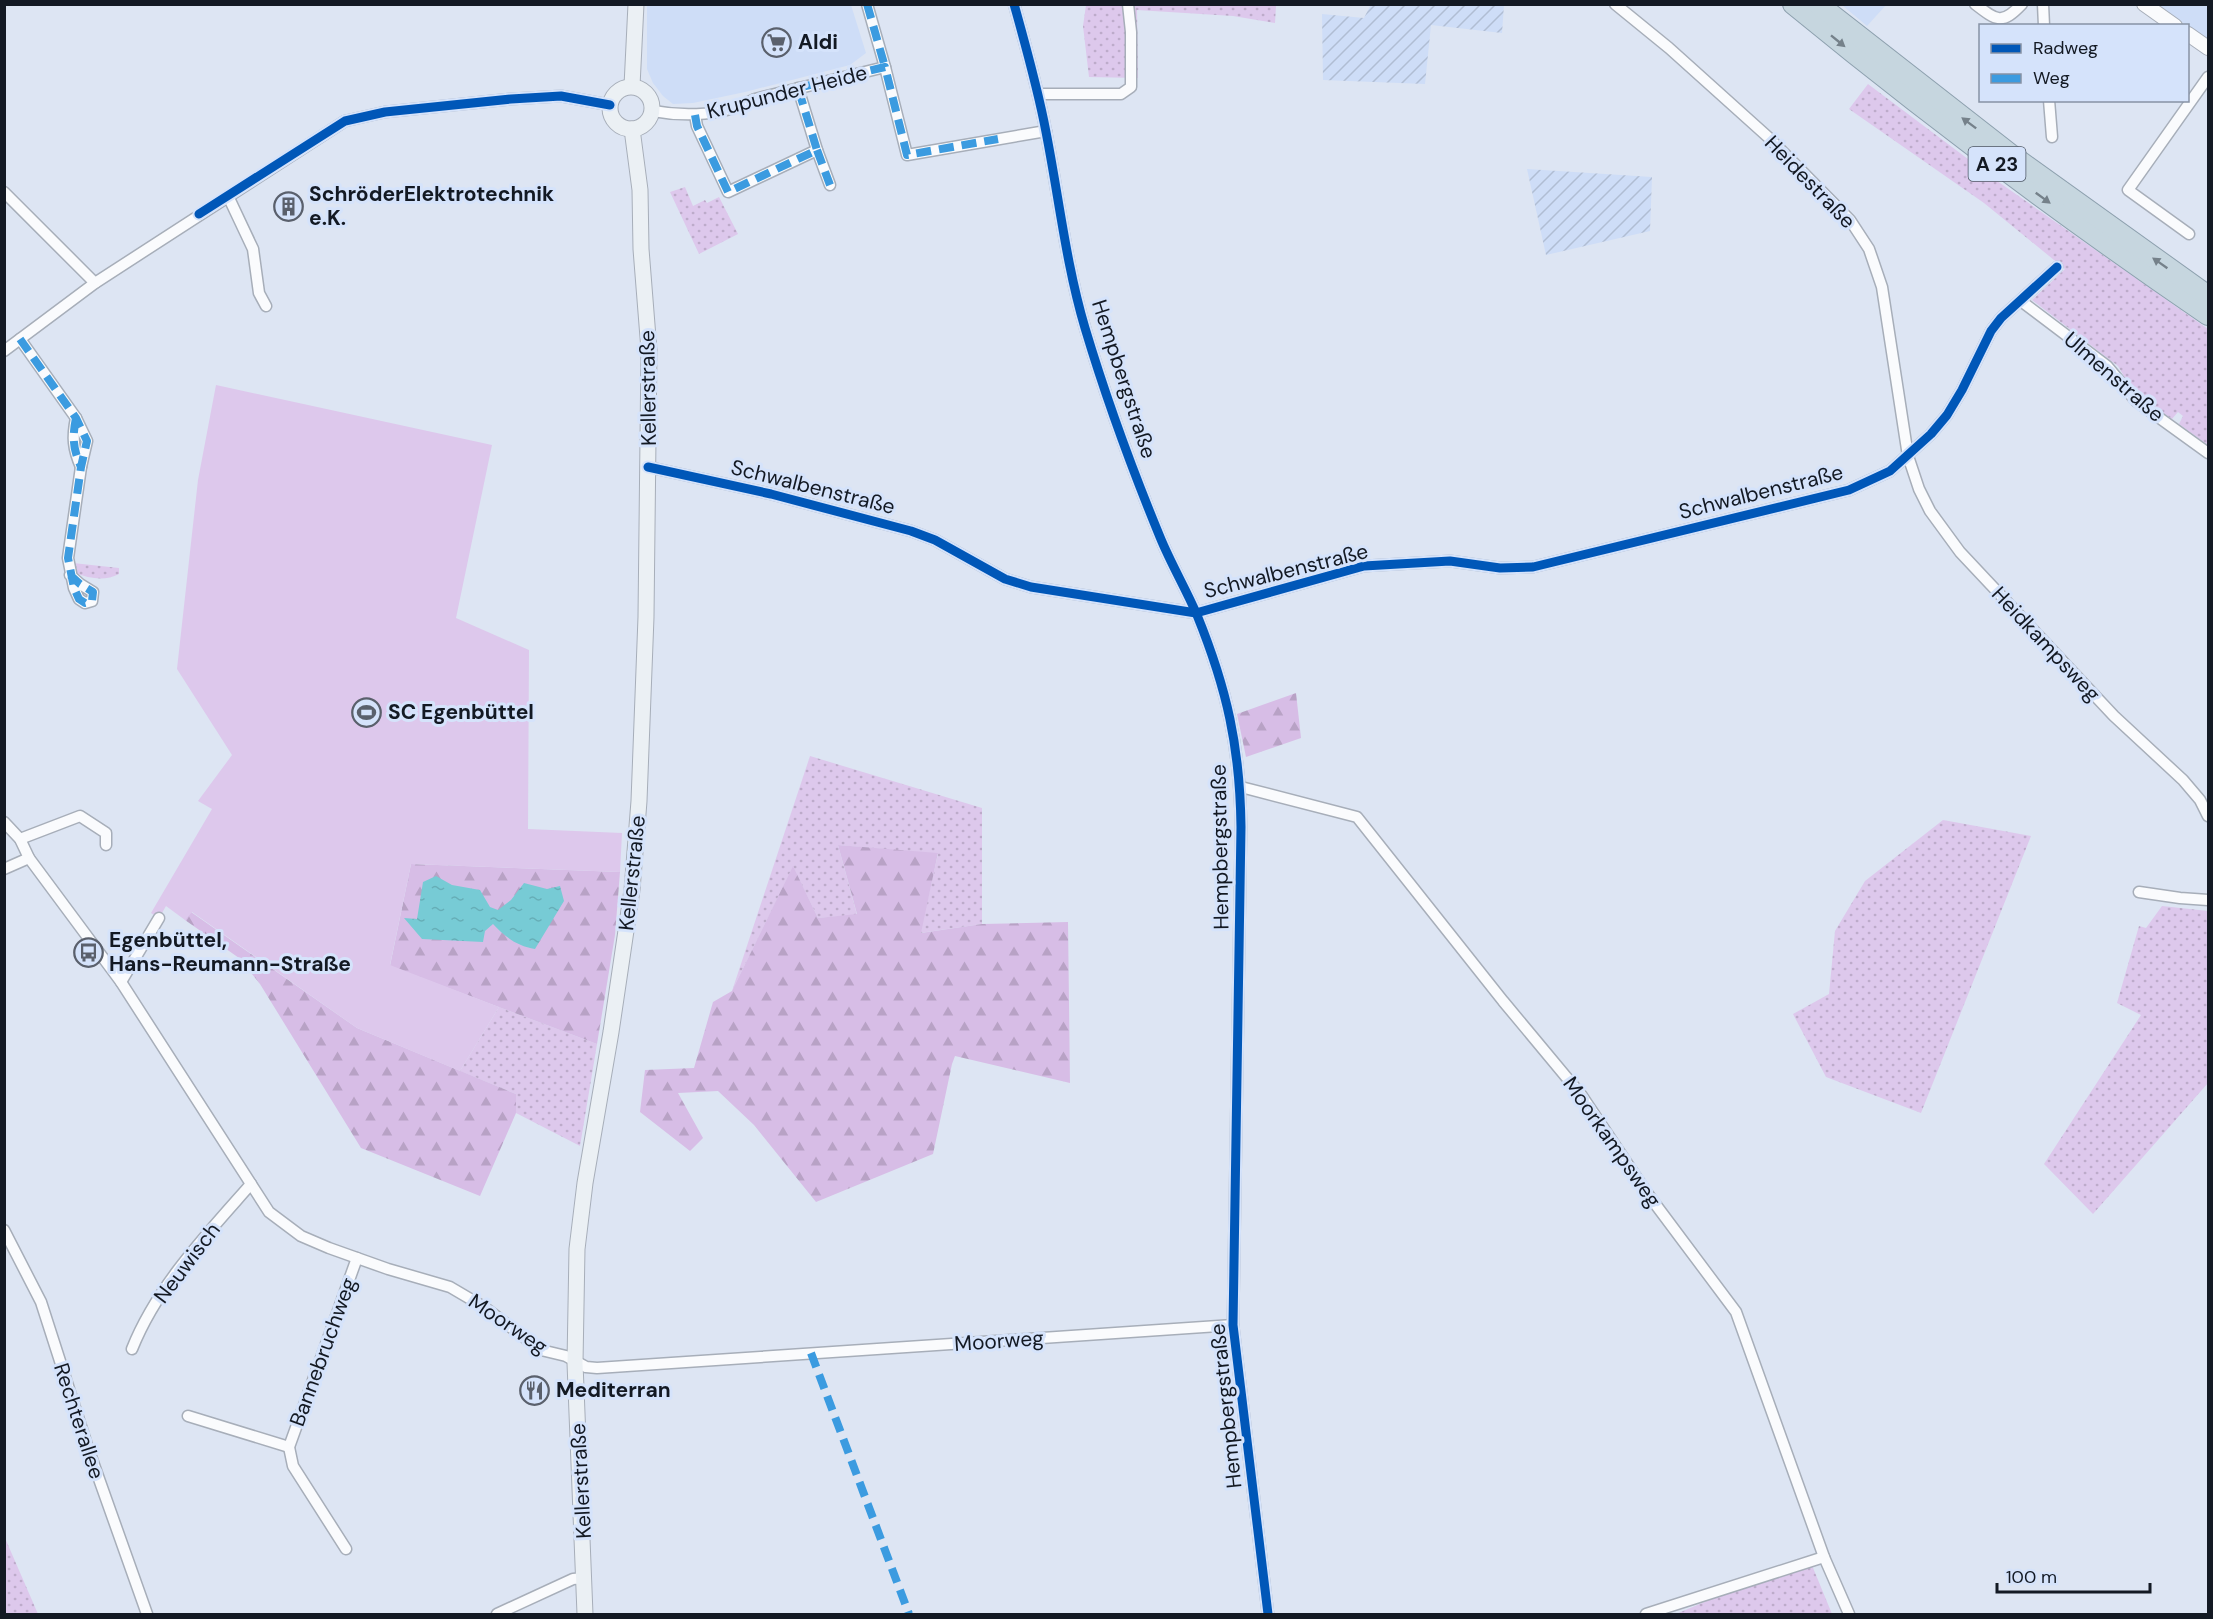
<svg xmlns="http://www.w3.org/2000/svg" width="2213" height="1619" font-family="'DM Sans',sans-serif">
<style>
.built{fill:#ceddf7}
.industrial{fill:url(#industrial-furrows)}
.grass{fill:url(#grass-dots)}
.forest{fill:url(#forest-firs)}
.pitch{fill:#ddc8ec}
.water{fill:url(#water-ripples)}
.lines{fill:none;stroke-linecap:round;stroke-linejoin:round}
.minor-casing{stroke:#a7aeb9;stroke-width:13}
.tertiary-casing{stroke:#a7aeb9;stroke-width:16}
.secondary-casing{stroke:#a7aeb9;stroke-width:17}
.motorway-casing{stroke:#8da0ae;stroke-width:22}
.minor{stroke:#fafbfd;stroke-width:10}
.tertiary{stroke:#fafbfd;stroke-width:14}
.secondary{stroke:#ebf0f4;stroke-width:15}
.motorway{stroke:#c6d6df;stroke-width:20}
.quiet{stroke:#3b9be0;stroke-width:8;stroke-dasharray:15 8;stroke-linecap:butt}
.cycleway-casing{stroke:#d5e3fb;stroke-width:13}
.cycleway{stroke:#0057b8;stroke-width:9}
.oneway{fill:#75818a}
.labels{text-anchor:middle;dominant-baseline:central;stroke-width:6;stroke-linejoin:round;paint-order:stroke}
.shield{fill:#d5e3fb;stroke:#4d5664;stroke-width:1.5}
.shield-label{font-size:20px;font-weight:bold;fill:#131923}
.poi-label{font-size:21px;font-weight:bold;fill:#131923;stroke:#d5e3fb;text-anchor:start}
.street-label{font-size:21px;fill:#131923;stroke:#d5e3fb}
</style>
<defs>
<pattern id="industrial-furrows" width="10" height="10" patternUnits="userSpaceOnUse" patternTransform="scale(1.5)"><rect width="10" height="10" fill="#ceddf7"/><path d="M-1 1l2-2M0 10L10 0M9 11l2-2" fill="none" stroke="#b0bdd3"/></pattern>
<pattern id="grass-dots" width="8" height="8" patternUnits="userSpaceOnUse" patternTransform="scale(1.5)"><rect width="8" height="8" fill="#ddc8ec"/><path d="M2 2h.1M6 6h.1" fill="none" stroke="#bdabca" stroke-width="1.8" stroke-linecap="round"/></pattern>
<pattern id="forest-firs" width="22" height="20" patternUnits="userSpaceOnUse" patternTransform="scale(1.5)"><rect width="22" height="20" fill="#d7bde6"/><path d="M5 1l3.5 6h-7zM16 11l3.5 6h-7z" fill="#b8a2c5"/></pattern>
<pattern id="water-ripples" width="26" height="14" patternUnits="userSpaceOnUse" patternTransform="scale(1.5)"><rect width="26" height="14" fill="#77cbd5"/><path d="M2 4q2-2 4 0t4 0M15 11q2-2 4 0t4 0" fill="none" stroke="#66aeb7"/></pattern>
</defs>
<rect width="100%" height="100%" fill="#dde5f3"/>
<g class="built">
<path d="M647 5H851L866 53 850 65 745 92 693 103 673 104 663 96 653 83 647 69Z"/>
<path d="M1842 5H1886L1867 26Z"/>
<path d="M2155 5H2208V40L2188 26Z"/>
</g>
<g class="industrial">
<path d="M1371 4 1504 5 1502 33 1431 25 1425 84 1323 80 1322 14 1364 18Z"/>
<path d="M1527 169 1652 177 1650 231 1546 255Z"/>
</g>
<g class="grass">
<path d="M1269 4 1276 6 1275 23 1233 16 1137 10 1138 78 1089 77 1083 26 1086 5Z"/>
<path d="M1868 84 2000 183 2208 329V445L2179 424 2183 416 2178 412 2172 419 2134 393 2118 366 2032 300 2065 269 1984 203 1849 109Z"/>
<path d="M685 187 693 206 705 200 707 203 719 197 738 234 699 254 670 192Z"/>
<path d="M73 563 119 568V574C104 582 90 578 74 573Z"/>
<path d="M810 756 982 808V924L920 933 938 854 838 845 857 915 818 918 793 867 732 991Z"/>
<path d="M1943 820 2031 836 1921 1113 1826 1077 1793 1014 1829 994 1835 931 1865 881Z"/>
<path d="M2162 906 2208 911V1083L2093 1214 2044 1164 2141 1015 2117 1003 2139 926 2146 928Z"/>
<path d="M499 1007 597 1044 580 1146 516 1113V1094L460 1071Z"/>
<path d="M4 1538H5L38 1614H5Z"/>
<path d="M1809 1558 1832 1614H1676Z"/>
</g>
<g class="forest">
<path d="M1296 693 1301 738 1246 757 1237 714Z"/>
<path d="M838 845 938 853 921 933 982 924 1068 922 1070 1083 955 1056 952 1064 933 1154 816 1202 754 1125 718 1091 678 1093 703 1138 690 1151 640 1112 645 1070 694 1068 713 1002 732 991 793 866 818 918 857 914Z"/>
<path d="M411 864 620 872 615 935 597 1044 390 966Z"/>
<path d="M191 912 357 1028 516 1094V1113L480 1196 361 1148 260 984 239 958 185 920Z"/>
</g>
<path class="pitch" d="M216 385 492 445 456 618 529 650 528 829 622 833 620 872 411 864 390 965 499 1007 460 1071 357 1028 192 912 185 920 166 906 159 918 151 913 212 809 198 801 232 755 177 669 198 480Z"/>
<path class="water" d="M436 876 452 885 480 890 490 907 498 910 511 900 524 883 547 889 560 886 564 901 535 949C517 946 505 937 493 924L485 931 483 942 422 939 404 918 417 919 423 882Z"/>
<g class="lines">
<defs>
<g id="minor">
<path d="M867 4 885 67"/>
<path d="M1014 4C1026 47 1038 89 1046 132 1059 198 1066 264 1085 328 1106 398 1132 469 1160 537 1171 564 1186 589 1197 615 1227 689 1240 747 1241 827L1233 1325 1268 1614"/>
<path d="M1615 4 1669 48 1768 137 1850 220 1869 249 1882 287 1908 456 1919 489 1930 511 1960 552 2114 716 2183 780 2200 800 2208 816"/>
<path d="M1975 4C1997 21 2002 25 2022 4"/>
<path d="M2043 4 2044 26"/>
<path d="M1038 94H1121L1131 87V32L1128 4"/>
<path d="M2049 100 2052 137"/>
<path d="M653 111C685 117 725 116 755 99L885 67 907 155 1046 131"/>
<path d="M695 115 697 126 728 192 817 150 798 88"/>
<path d="M817 150 830 185"/>
<path d="M4 192 95 283"/>
<path d="M228 196 253 249 259 293 266 306"/>
<path d="M2189 234 2128 190 2208 77"/>
<path d="M2021 301 2107 366 2136 401 2208 453"/>
<path d="M20 339 76 418 87 441 81 467 68 558 74 588 79 599 85 603 92 601 93 592 80 584 70 575"/>
<path d="M4 351 95 283 345 121 385 112 511 99 561 96 610 105"/>
<path d="M76 418C72 437 73 449 81 467"/>
<path d="M648 467 771 494 911 531 935 540 1005 579 1031 587 1196 613 1364 566 1450 561 1500 568 1533 567 1849 490 1890 471 1931 434 1947 415 1962 390 1991 331 2001 318 2057 267"/>
<path d="M1241 787 1357 817 1503 1001 1582 1096 1647 1193 1736 1312 1824 1557 1849 1614"/>
<path d="M4 822 20 839 29 858 121 982 269 1212 301 1236 329 1248 388 1269 450 1287 484 1307 541 1350 566 1356 586 1367 597 1368 1233 1325"/>
<path d="M20 839 80 816 106 833V845"/>
<path d="M4 869 29 858"/>
<path d="M2139 892 2180 898 2208 900"/>
<path d="M121 982 159 918"/>
<path d="M4 1230 41 1302 88 1448 147 1614"/>
<path d="M132 1349C157 1286 207 1234 251 1184"/>
<path d="M188 1416 289 1447"/>
<path d="M346 1549 293 1466 289 1447 357 1258"/>
<path d="M497 1614 573 1579 585 1578"/>
<path d="M1646 1614 1824 1557"/>
</g>
<g id="tertiary">
<path d="M2144 4 2175 26"/>
<path d="M2188 34 2208 48"/>
</g>
<g id="secondary">
<path d="M632 86 636 4"/>
<circle cx="631" cy="108" r="21"/>
<path d="M585 1614 575 1363 577 1249 585 1183 611 1032 632 890 639 801 646 617 649 350 641 249 640 190 632 129"/>
</g>
<g id="motorway">
<path d="M1793 4C1927 114 2066 218 2208 315"/>
<path d="M1818 4 2010 154 2208 296"/>
</g>
</defs>
<use href="#minor" class="minor-casing"/>
<use href="#tertiary" class="tertiary-casing"/>
<use href="#secondary" class="secondary-casing"/>
<use href="#motorway" class="motorway-casing"/>
<use href="#minor" class="minor"/>
<use href="#tertiary" class="tertiary"/>
<use href="#secondary" class="secondary"/>
<use href="#motorway" class="motorway"/>
<g class="quiet">
<path d="M867 4 885 67"/>
<path d="M695 115 697 126 728 192 817 150 798 88 885 67 907 155 998 139"/>
<path d="M817 150 830 185"/>
<path d="M20 339 76 418 87 441 81 467 68 558 74 588 79 599 85 603 92 601 93 592 80 584 70 575"/>
<path d="M76 418C72 437 73 449 81 467"/>
<path d="M811 1353 909 1614"/>
</g>
<defs>
<g id="cycleway">
<path d="M1014 4C1026 47 1038 89 1046 132 1059 198 1066 264 1085 328 1106 398 1132 469 1160 537 1171 564 1186 589 1197 615 1227 689 1240 747 1241 827L1233 1325 1268 1614"/>
<path d="M199 214 345 121 385 112 511 99 561 96 610 105"/>
<path d="M648 467 771 494 911 531 935 540 1005 579 1031 587 1196 613 1364 566 1450 561 1500 568 1533 567 1849 490 1890 471 1931 434 1947 415 1962 390 1991 331 2001 318 2057 267"/>
</g>
</defs>
<use href="#cycleway" class="cycleway-casing"/>
<use href="#cycleway" class="cycleway"/>
</g>
<defs><path id="oneway-solid" d="M-6-.8H1V-3.2L6.5 0L1 3.2V.8H-6Z" transform="scale(1.5)"/></defs>
<g class="oneway">
<use href="#oneway-solid" transform="translate(1838 41) rotate(39)"/>
<use href="#oneway-solid" transform="translate(1969 123) rotate(-143)"/>
<use href="#oneway-solid" transform="translate(2043 198) rotate(36)"/>
<use href="#oneway-solid" transform="translate(2160 263) rotate(-145)"/>
</g>
<defs>
<symbol id="supermarket-ring" viewBox="-11 -11 22 22"><circle r="9.5" fill="#d5e3fb" stroke="#5a606c" stroke-width="1.5"/><path d="M-6-5.5h2.5l.6 2H6L4.5 2H-2.5L-4.4-4H-6ZM-1.5 3.2a1.3 1.3 0 1 0 .1 0ZM3 3.2a1.3 1.3 0 1 0 .1 0Z" fill="#5a606c"/></symbol>
<symbol id="building-ring" viewBox="-11 -11 22 22"><circle r="9.5" fill="#d5e3fb" stroke="#5a606c" stroke-width="1.5"/><path d="M-4-6H4V6H1V3H-1V6H-4ZM-2.5-4.3h1.7v1.8h-1.7ZM.8-4.3h1.7v1.8H.8ZM-2.5-1h1.7V.8h-1.7ZM.8-1h1.7V.8H.8Z" fill="#5a606c"/></symbol>
<symbol id="stadium-ring" viewBox="-11 -11 22 22"><circle r="9.5" fill="#d5e3fb" stroke="#5a606c" stroke-width="1.5"/><path d="M0-5a6.5 5 0 1 0 0 10a6.5 5 0 1 0 0-10ZM-3.5-1.8h7v3.6h-7Z" fill="#5a606c"/></symbol>
<symbol id="bus-ring" viewBox="-11 -11 22 22"><circle r="9.5" fill="#d5e3fb" stroke="#5a606c" stroke-width="1.5"/><path d="M-5-6H5V4H4V6H2V4H-2V6H-4V4H-5ZM-3.5-4V0h7V-4ZM-3.5 1.2v1.5H-2V1.2ZM2 1.2v1.5H3.5V1.2Z" fill="#5a606c"/></symbol>
<symbol id="restaurant-ring" viewBox="-11 -11 22 22"><circle r="9.5" fill="#d5e3fb" stroke="#5a606c" stroke-width="1.5"/><path d="M-5-6h1v4h1v-4h1v4h1v-4h1v5L-1.5 .5V6h-2V.5L-5-1ZM5-6V6H3V1.5H1.5Q1.5-4 5-6Z" fill="#5a606c"/></symbol>
</defs>
<g fill-rule="evenodd">
<use href="#supermarket-ring" x="760" y="26" width="33" height="33"/>
<use href="#building-ring" x="272" y="190" width="33" height="33"/>
<use href="#stadium-ring" x="350" y="696" width="33" height="33"/>
<use href="#bus-ring" x="72" y="936" width="33" height="33"/>
<use href="#restaurant-ring" x="518" y="1374" width="33" height="33"/>
</g>
<g class="labels">
<rect class="shield" x="1968.5" y="147" width="57" height="34" rx="4.5"/>
<g class="shield-label">
<text x="1997" y="164">A 23</text>
</g>
<g class="poi-label">
<text x="798" y="42">Aldi</text>
<text x="309" y="194">SchröderElektrotechnik<tspan x="309" dy="24">e.K.</tspan></text>
<text x="388" y="712">SC Egenbüttel</text>
<text x="109" y="940">Egenbüttel,<tspan x="109" dy="24">Hans-Reumann-Straße</tspan></text>
<text x="556" y="1390">Mediterran</text>
</g>
<g class="street-label">
<text transform="translate(787 92) rotate(-14)">Krupunder Heide</text>
<text transform="translate(1810 182) rotate(46)">Heidestraße</text>
<text transform="translate(2114 377) rotate(41)">Ulmenstraße</text>
<text transform="translate(1124 379) rotate(72)">Hempbergstraße</text>
<text transform="translate(648 388) rotate(-91)">Kellerstraße</text>
<text transform="translate(813 487) rotate(14)">Schwalbenstraße</text>
<text transform="translate(1761 492) rotate(-14)">Schwalbenstraße</text>
<text transform="translate(1286 571) rotate(-14)">Schwalbenstraße</text>
<text transform="translate(2046 644) rotate(47)">Heidkampsweg</text>
<text transform="translate(1220 847) rotate(-91)">Hempbergstraße</text>
<text transform="translate(632 873) rotate(-84)">Kellerstraße</text>
<text transform="translate(1612 1142) rotate(55)">Moorkampsweg</text>
<text transform="translate(187 1263) rotate(-53)">Neuwisch</text>
<text transform="translate(508 1324) rotate(34)">Moorweg</text>
<text transform="translate(999 1341) rotate(-4)">Moorweg</text>
<text transform="translate(323 1352) rotate(-70)">Bannebruchweg</text>
<text transform="translate(1226 1406) rotate(-96)">Hempbergstraße</text>
<text transform="translate(79 1421) rotate(72)">Rechterallee</text>
<text transform="translate(581 1481) rotate(-93)">Kellerstraße</text>
</g>
</g>
<rect width="2213" height="1619" fill="none" stroke="#131923" stroke-width="12"/>
<rect x="1979" y="24" width="210" height="78" fill="#d5e3fb" stroke="#8792a5" stroke-width="1.5"/>
<rect x="1991" y="44" width="30" height="9" fill="#0057b8" stroke="#8792a5" stroke-width="1.5"/>
<text x="2033" y="54" font-size="18" fill="#131923">Radweg</text>
<rect x="1991" y="74" width="30" height="9" fill="#3b9be0" stroke="#8792a5" stroke-width="1.5"/>
<text x="2033" y="84" font-size="18" fill="#131923">Weg</text>
<path d="M1997 1583v9h153v-9" fill="none" stroke="#131923" stroke-width="3"/>
<text x="2006" y="1583" font-size="18" fill="#131923" stroke="#d5e3fb" stroke-width="4.5" paint-order="stroke">100 m</text>
</svg>
